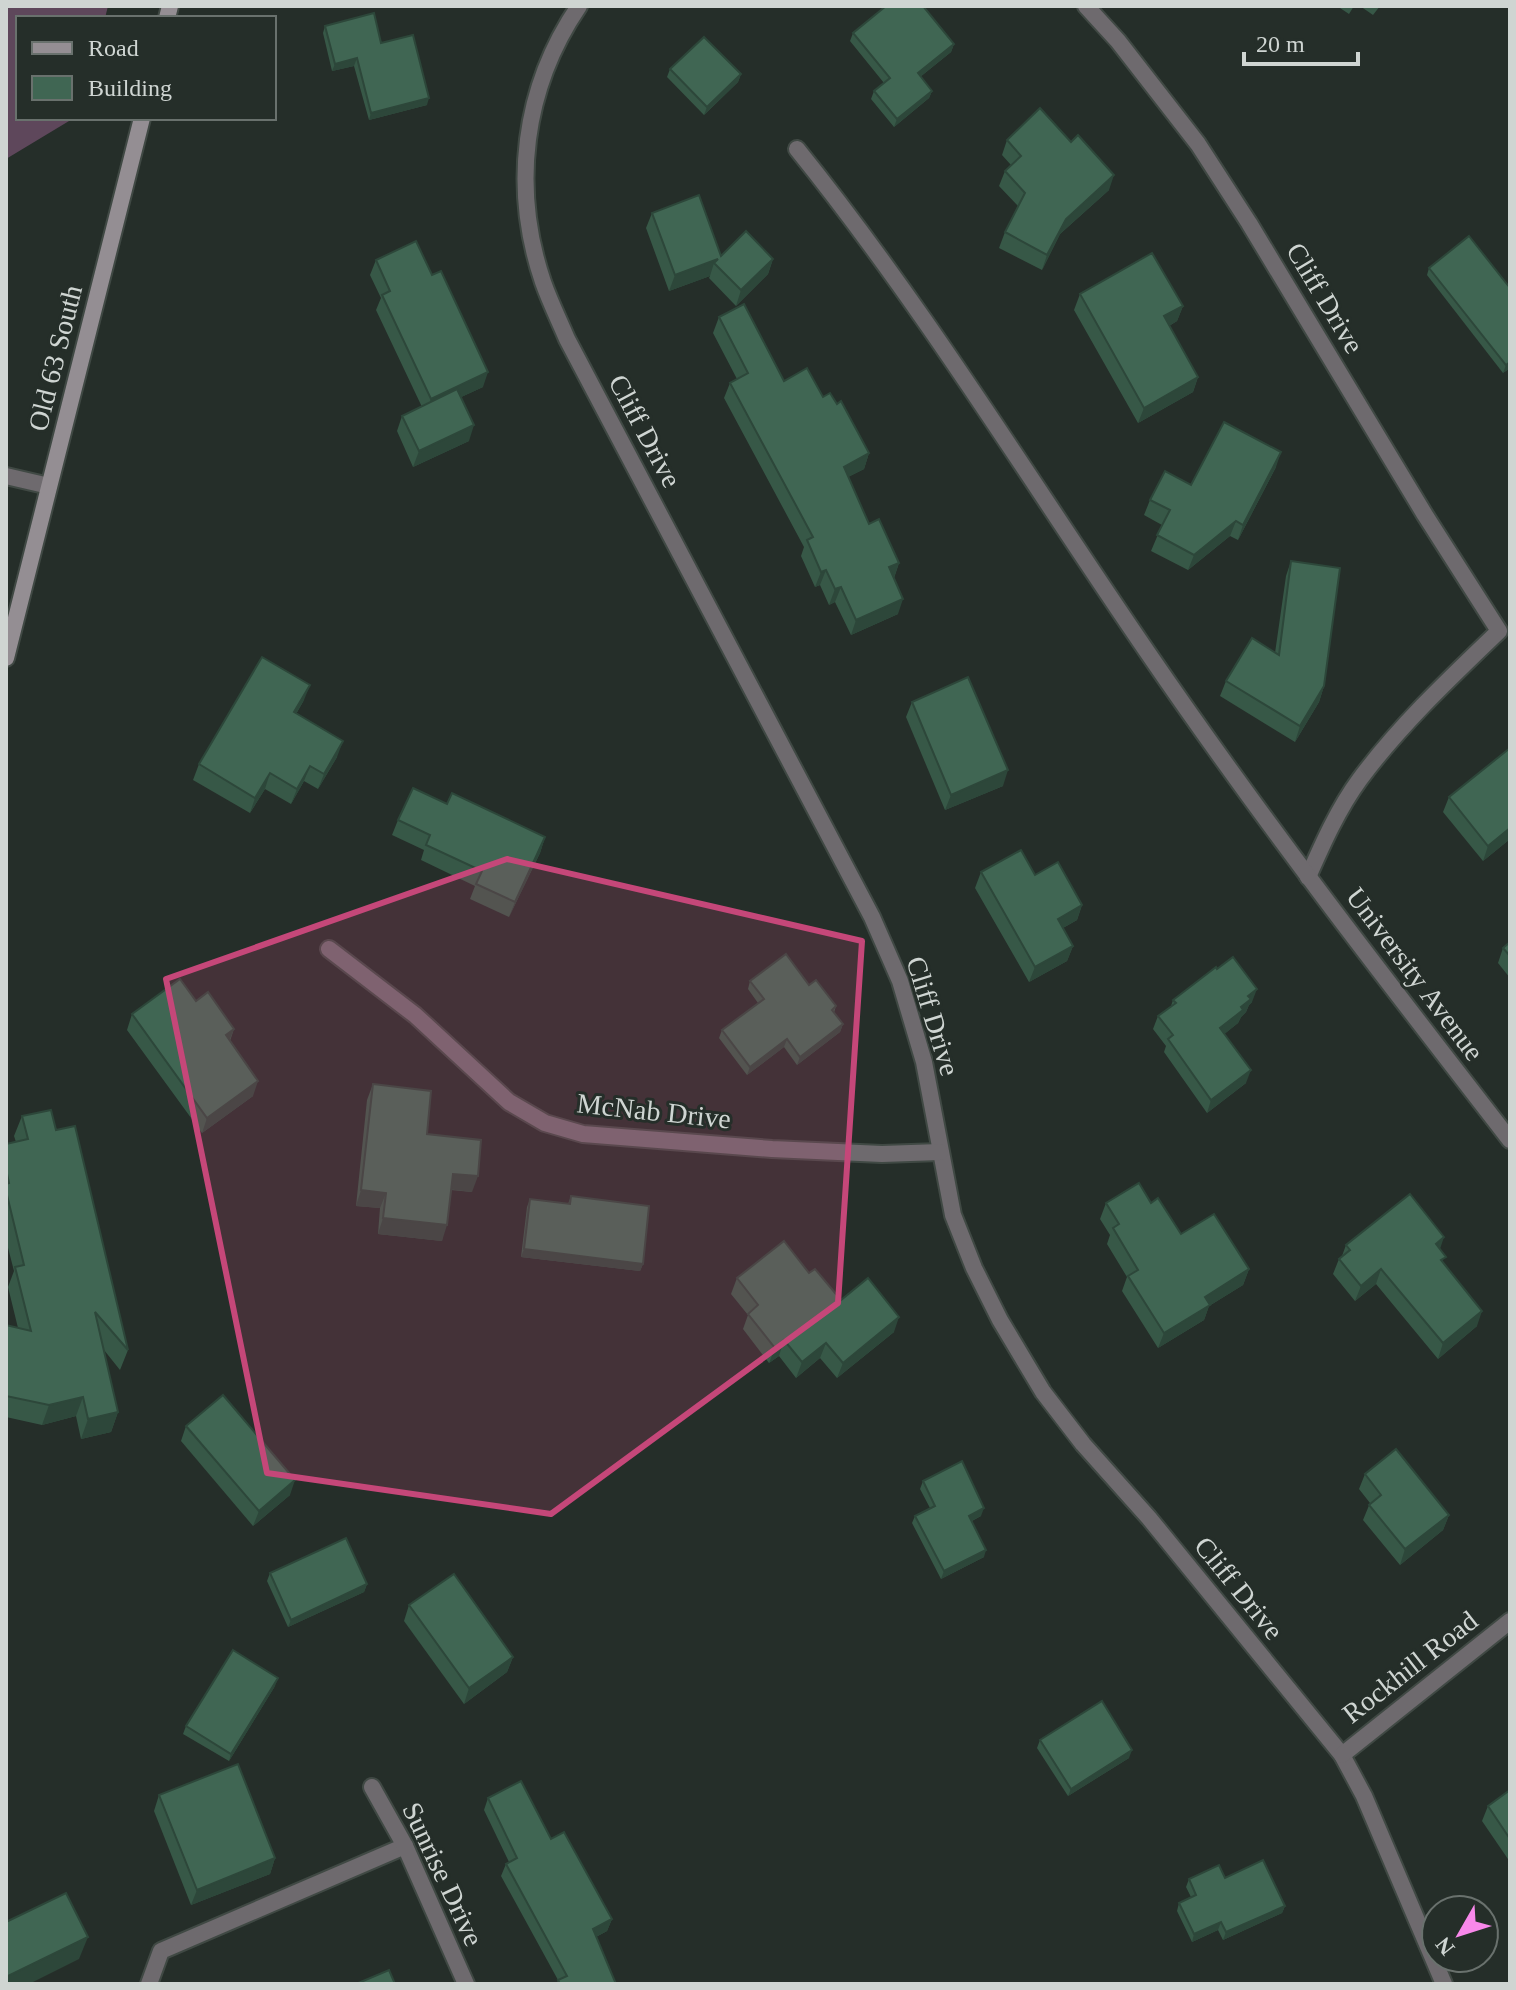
<svg xmlns="http://www.w3.org/2000/svg" width="1516" height="1990" font-family="Georgia,serif">
<style>
.green{fill:#5e475b}
.lines{fill:none;stroke-linecap:round;stroke-linejoin:round}
.service-casing{stroke:#404944;stroke-width:20}
.minor-casing{stroke:#404944;stroke-width:20}
.secondary-casing{stroke:#404944;stroke-width:20}
.service{stroke:#6e6a6e;stroke-width:16}
.minor{stroke:#6e6a6e;stroke-width:16}
.secondary{stroke:#948e93;stroke-width:16}
.wall{fill:#375847}
.shaded-wall{fill:#2d473a}
.building{fill:#406653;stroke:#2d473a;stroke-width:2}
.marked{fill:#c54779;fill-opacity:0.2;stroke:#c54779;stroke-width:6;stroke-linejoin:round}
.labels{text-anchor:middle;dominant-baseline:central;stroke-width:6;stroke-linejoin:round;paint-order:stroke}
.street-label{font-size:28px;fill:#cfd5d2;stroke:#252e29}
</style>
<rect width="100%" height="100%" fill="#252e29"/>
<path class="green" d="M6 6H108L105 18H18V118H74L6 159Z"/>
<g class="lines">
<defs>
<g id="service">
<path d="M6 476 49 486"/>
<path d="M149 1984 161 1951 405 1846"/>
</g>
<g id="minor">
<path d="M579 6C523 88 511 188 543 282 550 302 559 320 567 339L872 917 900 981 924 1062 953 1215 974 1268 1000 1320 1043 1392 1083 1444 1149 1518 1342 1755 1364 1796 1444 1984"/>
<path d="M1086 6 1118 41 1198 144 1249 223 1425 515 1499 631C1450 678 1400 725 1360 779 1338 809 1323 843 1308 877"/>
<path d="M797 149C925 308 1032 484 1148 653 1262 820 1386 980 1510 1140"/>
<path d="M329 949 415 1015 509 1102 545 1123 583 1134 772 1149 882 1154 940 1152"/>
<path d="M1342 1755 1510 1621"/>
<path d="M372 1787 405 1846 466 1984"/>
</g>
<g id="secondary">
<path d="M167 18 170 6"/>
<path d="M6 658 142 118"/>
</g>
</defs>
<use href="#service" class="service-casing"/>
<use href="#minor" class="minor-casing"/>
<use href="#secondary" class="secondary-casing"/>
<use href="#service" class="service"/>
<use href="#minor" class="minor"/>
<use href="#secondary" class="secondary"/>
</g>
<g class="wall">
<path d="M1337 6H1354L1349 14Z"/>
<path d="M1360 6H1380L1373 15Z"/>
<path d="M325 26 381 43 427 105 369 120 354 66 332 71 323 33Z"/>
<path d="M853 33 954 44 951 52 920 77 932 91 929 98 894 127 871 99 874 91 884 83 850 41Z"/>
<path d="M670 69 741 74 738 82 704 115 667 77Z"/>
<path d="M1007 140 1109 190 1060 234 1042 270 999 248 1005 232 1018 206 999 186 1005 171 1011 165 1002 155Z"/>
<path d="M652 213 721 256 773 259 768 274 736 306 709 278 710 276 669 291 646 228Z"/>
<path d="M376 260 483 387 461 397 469 441 413 467 397 431 402 416 422 407 376 310 381 298 370 275Z"/>
<path d="M1429 268 1510 368 1503 373 1427 275Z"/>
<path d="M1080 294 1183 306 1177 321 1169 326 1198 377 1193 392 1138 423 1074 310Z"/>
<path d="M719 317 784 381 823 397 869 453 864 469 848 477 869 524 899 563 894 578 898 614 851 635 835 602 829 605 820 585 815 587 801 556 804 547 724 398 730 383 737 379 713 333Z"/>
<path d="M1276 467 1238 540 1230 536 1188 570 1151 551 1162 525 1144 515 1150 500 1191 485Z"/>
<path d="M1291 561 1324 686 1319 702 1295 742 1220 696 1226 681 1275 653 1286 576Z"/>
<path d="M304 700 296 714 337 757 318 789 304 781 291 804 265 789 250 813 193 780 199 764Z"/>
<path d="M912 702 1003 786 945 810 906 717Z"/>
<path d="M1510 748V839L1483 861 1443 812 1449 797Z"/>
<path d="M447 804 545 837 540 853 509 917 470 899 475 886 421 860 424 850 392 835 398 820Z"/>
<path d="M981 872 1035 875 1082 905 1077 920 1063 928 1073 946 1067 961 1029 982 975 888Z"/>
<path d="M1510 942V978L1498 963 1503 948Z"/>
<path d="M750 981 809 985 836 1006 834 1013 843 1024 840 1032 797 1065 784 1047 747 1075 719 1038 722 1030 758 1003 748 989Z"/>
<path d="M1173 1000 1252 1002 1249 1005 1246 1012 1241 1017 1238 1023 1224 1034 1246 1083 1207 1113 1164 1052 1166 1046 1153 1029 1158 1016 1171 1006Z"/>
<path d="M196 1001 234 1029 230 1041 253 1096 202 1133 127 1030 132 1014Z"/>
<path d="M373 1084 427 1134 472 1192 451 1190 442 1241 378 1234 380 1208 356 1206 367 1100Z"/>
<path d="M22 1116 56 1130 128 1350 120 1370 104 1350 118 1412 111 1432 81 1439 76 1416 42 1425 6 1417V1325L18 1328 8 1287 14 1271 6 1240V1144L16 1142 14 1136Z"/>
<path d="M571 1196 643 1264 640 1271 521 1257 527 1207 530 1199 568 1204Z"/>
<path d="M1106 1203H1151L1181 1234 1249 1269 1243 1285 1209 1306 1204 1320 1158 1348 1122 1291 1127 1277 1107 1244 1110 1235 1100 1219Z"/>
<path d="M1346 1245 1440 1250 1443 1263 1477 1326 1438 1359 1376 1284 1355 1301 1333 1274 1339 1259 1342 1256Z"/>
<path d="M809 1273 841 1300 894 1332 837 1378 820 1358 796 1378 779 1356 769 1363 743 1329 748 1315 731 1294 737 1278Z"/>
<path d="M186 1426 290 1495 253 1526 181 1441Z"/>
<path d="M1365 1474 1449 1515 1443 1530 1400 1565 1363 1520 1370 1503 1359 1489Z"/>
<path d="M923 1481 981 1516 972 1521 984 1557 941 1579 912 1523 915 1516 930 1508 920 1489Z"/>
<path d="M270 1573 367 1584 364 1592 288 1627 267 1581Z"/>
<path d="M409 1605 513 1657 507 1672 464 1704 404 1621Z"/>
<path d="M275 1686 229 1761 183 1734 186 1726Z"/>
<path d="M1040 1740 1129 1758 1068 1796 1037 1748Z"/>
<path d="M1510 1790V1862L1482 1821 1488 1806Z"/>
<path d="M159 1795 275 1858 270 1874 191 1905 154 1811Z"/>
<path d="M488 1798 551 1839 612 1919 607 1931 596 1937 616 1984H557L558 1980 501 1876 506 1864 509 1862 484 1810Z"/>
<path d="M1225 1878 1285 1906 1282 1913 1223 1940 1218 1930 1192 1942 1177 1911 1179 1903 1191 1897 1186 1887 1189 1879Z"/>
</g>
<g class="shaded-wall">
<path d="M954 44 951 52 915 81 918 73Z"/>
<path d="M357 58 354 66 332 71 335 64Z"/>
<path d="M741 74 738 82 704 115 707 107Z"/>
<path d="M932 91 929 98 894 127 897 119Z"/>
<path d="M429 98 427 105 369 120 371 113Z"/>
<path d="M1114 175 1109 190 1060 234 1042 270 1047 255 1066 219Z"/>
<path d="M718 259 714 263 710 276 669 291 675 275Z"/>
<path d="M773 259 768 274 736 306 741 290Z"/>
<path d="M1183 306 1177 321 1159 332 1164 316Z"/>
<path d="M1510 362V368L1503 373 1506 365Z"/>
<path d="M488 372 483 387 425 414 431 399Z"/>
<path d="M1198 377 1193 392 1138 423 1144 408Z"/>
<path d="M474 425 469 441 413 467 419 451Z"/>
<path d="M1281 452 1276 467 1238 540 1243 525Z"/>
<path d="M869 453 864 469 838 482 844 467Z"/>
<path d="M1236 521 1230 536 1188 570 1194 555Z"/>
<path d="M899 563 894 578 889 567Z"/>
<path d="M826 570 820 585 815 587 821 572Z"/>
<path d="M841 587 835 602 829 605 835 589Z"/>
<path d="M903 599 898 614 851 635 856 620Z"/>
<path d="M310 685 304 700 288 728 294 712Z"/>
<path d="M1324 686 1319 702 1295 742 1300 726Z"/>
<path d="M343 741 337 757 318 789 324 774Z"/>
<path d="M310 766 304 781 291 804 297 789Z"/>
<path d="M1008 770 1003 786 945 810 951 795Z"/>
<path d="M270 773 265 789 250 813 255 798Z"/>
<path d="M1510 828V839L1483 861 1488 846Z"/>
<path d="M545 837 540 853 509 917 515 902Z"/>
<path d="M1082 905 1077 920 1052 934 1058 919Z"/>
<path d="M1073 946 1067 961 1029 982 1035 967Z"/>
<path d="M1257 989 1252 1002 1249 1005 1246 1012 1241 1017 1238 1023 1216 1041 1220 1028 1248 996Z"/>
<path d="M843 1024 840 1032 797 1065 800 1057Z"/>
<path d="M234 1029 228 1044 226 1035Z"/>
<path d="M787 1039 784 1047 747 1075 750 1067Z"/>
<path d="M1251 1070 1246 1083 1207 1113 1211 1100Z"/>
<path d="M258 1081 253 1096 202 1133 207 1118Z"/>
<path d="M453 1174 478 1176 472 1192 447 1189Z"/>
<path d="M361 1190 386 1193 380 1208 356 1206Z"/>
<path d="M383 1218 447 1225 442 1241 378 1234Z"/>
<path d="M1444 1237 1439 1252 1436 1244Z"/>
<path d="M524 1249 643 1264 640 1271 521 1257Z"/>
<path d="M1249 1269 1243 1285 1209 1306 1204 1320 1158 1348 1164 1333 1205 1297Z"/>
<path d="M1381 1269 1376 1284 1355 1301 1361 1286Z"/>
<path d="M1482 1311 1477 1326 1438 1359 1443 1343Z"/>
<path d="M899 1317 894 1332 837 1378 843 1363Z"/>
<path d="M784 1340 779 1356 769 1363 775 1348Z"/>
<path d="M826 1343 820 1358 796 1378 802 1362Z"/>
<path d="M83 1397 76 1416 42 1425 49 1405Z"/>
<path d="M118 1412 111 1432 81 1439 88 1419Z"/>
<path d="M295 1480 290 1495 253 1526 259 1511Z"/>
<path d="M984 1508 981 1516 967 1523 969 1516Z"/>
<path d="M1449 1515 1443 1530 1400 1565 1405 1549Z"/>
<path d="M986 1550 984 1557 941 1579 944 1571Z"/>
<path d="M367 1584 364 1592 288 1627 291 1620Z"/>
<path d="M513 1657 507 1672 464 1704 469 1688Z"/>
<path d="M278 1678 275 1686 229 1761 231 1754Z"/>
<path d="M1132 1750 1129 1758 1068 1796 1071 1789Z"/>
<path d="M275 1858 270 1874 191 1905 197 1890Z"/>
<path d="M1285 1906 1282 1913 1223 1940 1226 1932Z"/>
<path d="M612 1919 607 1931 588 1941 593 1929Z"/>
<path d="M1221 1922 1218 1930 1192 1942 1194 1934Z"/>
<path d="M88 1937 79 1959 29 1984H6V1977Z"/>
</g>
<g class="building">
<path d="M886 6H923L954 44 918 73 932 91 897 119 874 91 890 78 853 33Z"/>
<path d="M374 13 381 43 413 35 429 98 371 113 357 58 335 64 325 26Z"/>
<path d="M704 37 741 74 707 107 670 69Z"/>
<path d="M1040 108 1071 142 1078 135 1114 175 1066 219 1047 255 1005 232 1025 193 1005 171 1021 156 1007 140Z"/>
<path d="M699 195 721 256 746 231 773 259 741 290 714 263 718 259 675 275 652 213Z"/>
<path d="M1469 236 1510 288V362L1506 365 1429 268Z"/>
<path d="M416 241 432 275 441 271 488 372 431 399 382 295 390 291 376 260Z"/>
<path d="M1152 253 1183 306 1164 316 1198 377 1144 408 1080 294Z"/>
<path d="M744 304 784 381 807 368 823 397 830 393 837 404 841 401 869 453 844 467 869 524 879 519 899 563 889 567 903 599 856 620 841 587 835 589 826 570 821 572 807 540 813 537 730 383 748 373 719 317Z"/>
<path d="M457 389 474 425 419 451 402 416Z"/>
<path d="M1224 422 1281 452 1243 525 1236 521 1194 555 1157 535 1170 510 1150 500 1165 471 1191 485Z"/>
<path d="M1291 561 1340 568 1324 686 1300 726 1226 681 1252 638 1279 655Z"/>
<path d="M262 657 310 685 294 712 343 741 324 774 310 766 297 789 270 773 255 798 199 764Z"/>
<path d="M968 677 1008 770 951 795 912 702Z"/>
<path d="M1510 748V828L1488 846 1449 797Z"/>
<path d="M413 788 447 804 452 793 545 837 515 902 476 884 482 871 426 845 430 835 398 820Z"/>
<path d="M1021 850 1035 875 1058 862 1082 905 1058 919 1073 946 1035 967 981 872Z"/>
<path d="M1510 942V956L1503 948Z"/>
<path d="M786 954 809 985 816 980 836 1006 832 1010 843 1024 800 1057 787 1039 750 1067 722 1030 764 999 750 981Z"/>
<path d="M1233 957 1257 989 1248 996 1251 999 1241 1007 1243 1010 1220 1028 1251 1070 1211 1100 1168 1039 1173 1035 1158 1016 1176 1003 1173 1000 1216 967 1217 969Z"/>
<path d="M180 979 196 1001 208 992 234 1029 226 1035 258 1081 207 1118 132 1014Z"/>
<path d="M373 1084 431 1091 427 1134 481 1140 478 1176 453 1174 447 1225 383 1218 386 1193 361 1190Z"/>
<path d="M51 1110 56 1130 75 1126 128 1350 95 1312 118 1412 88 1419 83 1397 49 1405 6 1396V1325L31 1331 15 1267 24 1265 6 1191V1184L9 1183 6 1169V1144L28 1139 22 1116Z"/>
<path d="M1139 1183 1151 1203 1158 1198 1181 1234 1214 1214 1249 1269 1205 1297 1210 1305 1164 1333 1128 1276 1138 1270 1113 1228 1119 1224 1106 1203Z"/>
<path d="M1410 1194 1444 1237 1436 1244 1446 1257 1441 1260 1482 1311 1443 1343 1381 1269 1361 1286 1339 1259 1350 1250 1346 1245Z"/>
<path d="M571 1196 649 1206 643 1264 524 1249 530 1199 570 1204Z"/>
<path d="M784 1241 809 1273 815 1269 841 1300 868 1278 899 1317 843 1363 826 1343 802 1362 784 1340 775 1348 748 1314 758 1305 737 1278Z"/>
<path d="M223 1395 295 1480 259 1511 186 1426Z"/>
<path d="M1396 1449 1449 1515 1405 1549 1369 1505 1381 1495 1365 1474Z"/>
<path d="M962 1461 984 1508 969 1516 986 1550 944 1571 915 1516 935 1506 923 1481Z"/>
<path d="M346 1538 367 1584 291 1620 270 1573Z"/>
<path d="M454 1574 513 1657 469 1688 409 1605Z"/>
<path d="M233 1650 278 1678 231 1754 186 1726Z"/>
<path d="M1102 1701 1132 1750 1071 1789 1040 1740Z"/>
<path d="M238 1764 275 1858 197 1890 159 1795Z"/>
<path d="M521 1781 551 1839 564 1832 612 1919 593 1929 616 1984H560L558 1980 567 1976 506 1864 517 1858 488 1798Z"/>
<path d="M1510 1790V1839L1488 1806Z"/>
<path d="M1263 1860 1285 1906 1226 1932 1221 1922 1194 1934 1179 1903 1196 1895 1189 1879 1219 1865 1225 1878Z"/>
<path d="M66 1893 88 1937 6 1977V1922Z"/>
<path d="M389 1970 395 1984H356Z"/>
</g>
<path class="marked" d="M507 859 862 941 838 1303 551 1514 267 1473 166 979Z"/>
<g class="labels">
<g class="street-label">
<text transform="translate(1325 298) rotate(59)">Cliff Drive</text>
<text transform="translate(55 358) rotate(-76)">Old 63 South</text>
<text transform="translate(645 431) rotate(62)">Cliff Drive</text>
<text transform="translate(1415 974) rotate(53)">University Avenue</text>
<text transform="translate(933 1016) rotate(73)">Cliff Drive</text>
<text transform="translate(654 1111) rotate(6)">McNab Drive</text>
<text transform="translate(1239 1588) rotate(51)">Cliff Drive</text>
<text transform="translate(1410 1667) rotate(-38)">Rockhill Road</text>
<text transform="translate(443 1874) rotate(65)">Sunrise Drive</text>
</g>
</g>
<rect width="1516" height="1990" fill="none" stroke="#cfd5d2" stroke-width="16"/>
<rect x="16" y="16" width="260" height="104" fill="#252e29" stroke="#69716d" stroke-width="2"/>
<rect x="32" y="42" width="40" height="12" fill="#948e93" stroke="#69716d" stroke-width="2"/>
<text x="88" y="56" font-size="24" fill="#cfd5d2">Road</text>
<rect x="32" y="76" width="40" height="24" fill="#406653" stroke="#69716d" stroke-width="2"/>
<text x="88" y="96" font-size="24" fill="#cfd5d2">Building</text>
<g transform="translate(1460 1934) rotate(231)"><circle r="38" fill="#252e29" stroke="#69716d" stroke-width="2"/>
<path d="M0-6L14 30L0 20L-14 30Z" fill="#f888ea"/>
<text y="-12" font-size="22" font-weight="bold" text-anchor="middle" fill="#cfd5d2">N</text>
</g>
<path d="M1244 52v12h114v-12" fill="none" stroke="#cfd5d2" stroke-width="4"/>
<text x="1256" y="52" font-size="24" fill="#cfd5d2" stroke="#252e29" stroke-width="6" paint-order="stroke">20 m</text>
</svg>
